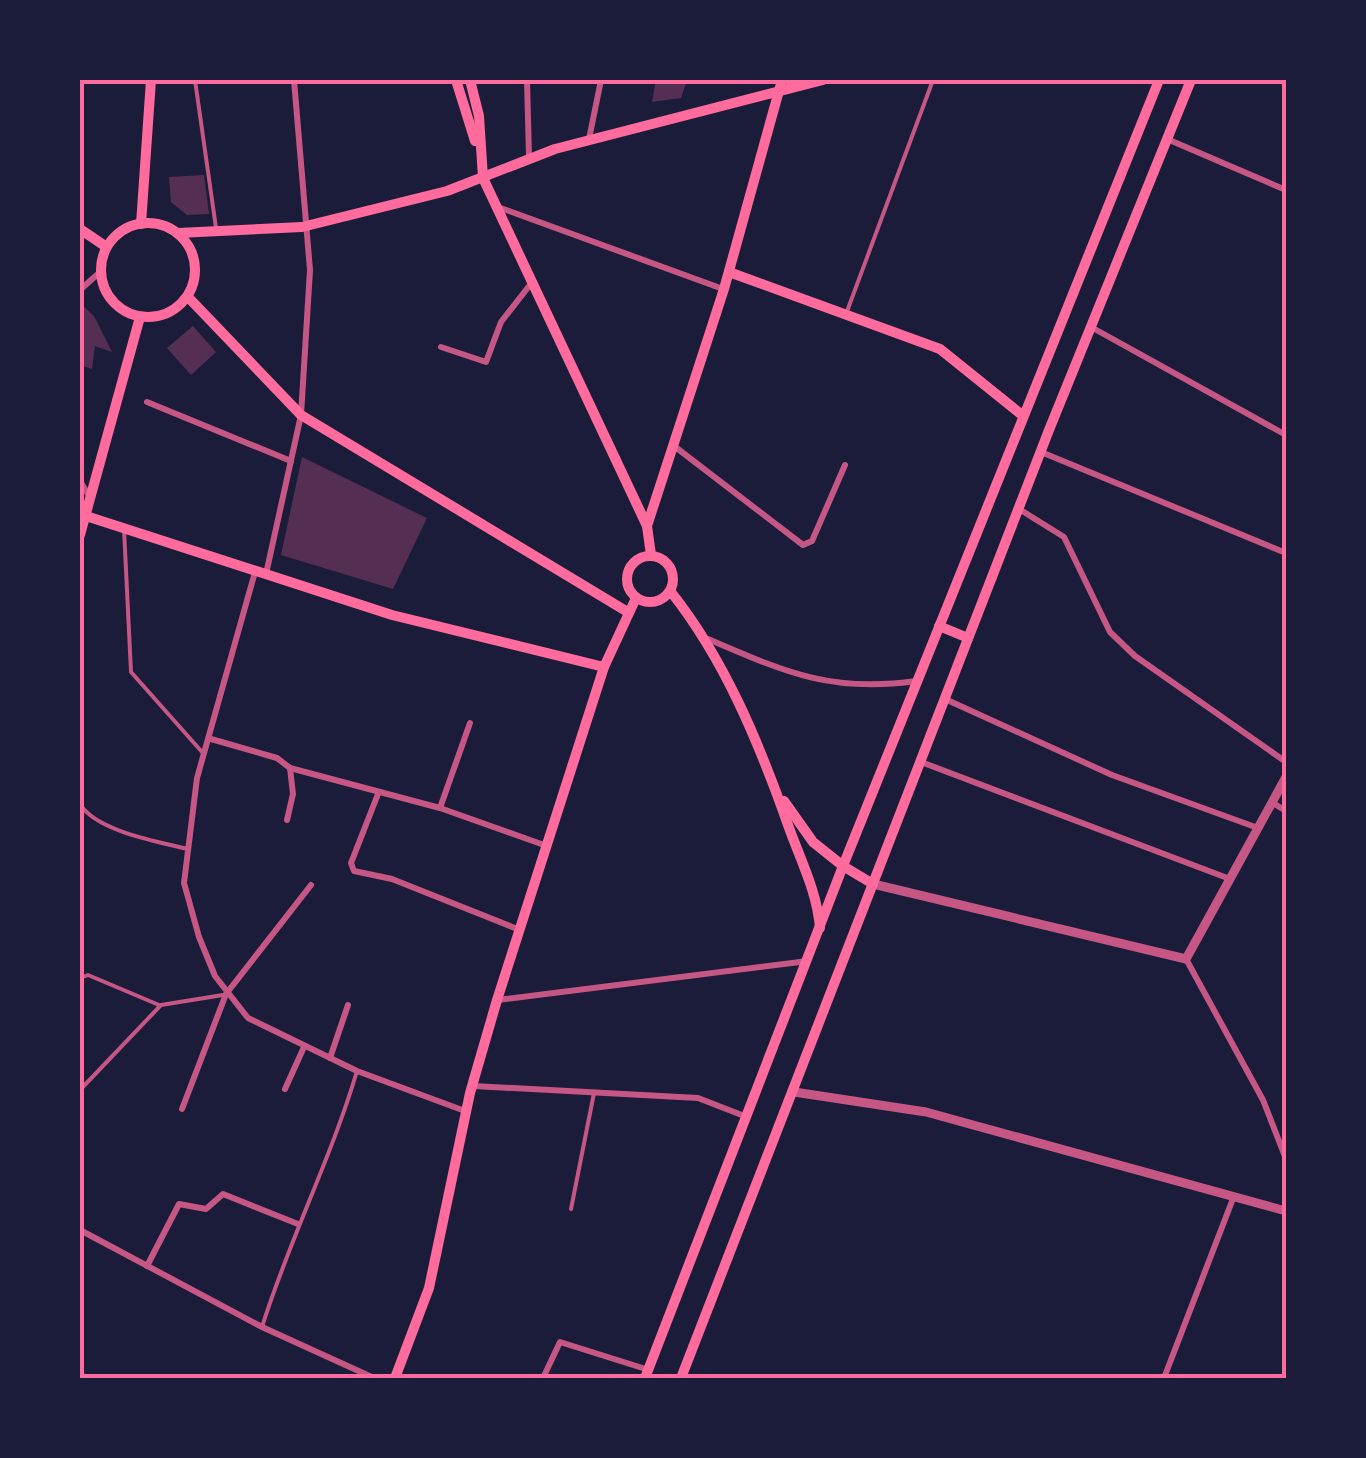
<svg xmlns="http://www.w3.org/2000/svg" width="1366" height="1458" font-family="'DM Sans',sans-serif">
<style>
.building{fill:#542f53}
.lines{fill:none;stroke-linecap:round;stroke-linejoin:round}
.path{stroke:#ff6b9d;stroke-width:2.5}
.service{stroke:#c65784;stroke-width:4}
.minor{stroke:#c65784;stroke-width:6}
.tertiary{stroke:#c65784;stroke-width:9}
.secondary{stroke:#ff6b9d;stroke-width:10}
.primary{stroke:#ff6b9d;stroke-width:10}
.neatline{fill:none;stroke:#ff6b9d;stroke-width:4}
</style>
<rect width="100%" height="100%" fill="#1b1b3a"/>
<g class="building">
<path d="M656 80H687L681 98 652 102Z"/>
<path d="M204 175 209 214 187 215 171 202 169 177Z"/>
<path d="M80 303 94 316 112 352 95 346 92 369 80 365Z"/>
<path d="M193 326 216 352 191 375 167 348Z"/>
<path d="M302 457 427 518 393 589 281 555Z"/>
</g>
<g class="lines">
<path class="path" d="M1204 80H1212"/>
<g class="service">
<path d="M195 80 216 228"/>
<path d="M846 314 933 80"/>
<path d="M124 529 131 672 202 752"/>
<path d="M80 804C96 831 159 842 188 849"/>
<path d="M80 978 88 975 159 1005"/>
<path d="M80 1090 161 1005 223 995"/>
<path d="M571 1209 594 1093"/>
<path d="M262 1327C289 1240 331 1159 357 1071"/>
</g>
<g class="minor">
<path d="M527 80 529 157"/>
<path d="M589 139 601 80"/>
<path d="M1167 139 1286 190"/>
<path d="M498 207 723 289"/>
<path d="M80 290 100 272"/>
<path d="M1091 327 1286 435"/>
<path d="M441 347 486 362 501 322 533 281"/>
<path d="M147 402 291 461"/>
<path d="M674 446 803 545 812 541 845 465"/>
<path d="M1041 452 1286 553"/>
<path d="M80 481 91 499"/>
<path d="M1019 509 1064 537 1110 632 1135 656 1286 762"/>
<path d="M255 572 197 778 184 883 199 937 215 976 248 1018 357 1071 465 1111"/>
<path d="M266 574 301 415 310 270 294 80"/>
<path d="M708 639C785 672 830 693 916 681"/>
<path d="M945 699 1112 775 1258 828"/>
<path d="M211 739 277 758 290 768 440 808 547 846"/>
<path d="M921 762 1230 879"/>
<path d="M378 794 351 863 354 871 392 879 520 930"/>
<path d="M1273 803 1286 811"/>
<path d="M440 808 470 723"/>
<path d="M287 820 293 794 290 768"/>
<path d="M1186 959 1263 1100 1286 1159"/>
<path d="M498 1000 808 961"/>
<path d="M330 1058 348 1005"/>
<path d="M473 1086 698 1098 747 1117"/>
<path d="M285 1089 304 1047"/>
<path d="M182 1109 226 994 311 885"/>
<path d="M80 1230 262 1327 374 1378"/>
<path d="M147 1266 179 1204 206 1209 223 1194 298 1224"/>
<path d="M543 1378 560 1342 649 1370"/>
<path d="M1164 1378 1234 1196"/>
</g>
<g class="tertiary">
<path d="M873 884 1186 959 1286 777"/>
<path d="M794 1092 926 1112 1286 1211"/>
</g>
<g class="secondary">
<path d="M456 80 475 141"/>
<path d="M470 80 479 116 483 178 647 526"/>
<circle cx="148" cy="270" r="47"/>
<path d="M141 224 151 80"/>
<path d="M80 229 105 246"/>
<path d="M178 233 302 227 447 191 555 149 823 80"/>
<path d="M729 272 940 349 1022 415"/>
<path d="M188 297 301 415 626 611"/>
<path d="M86 516 392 615 604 667"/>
<path d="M80 535 140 317"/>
<path d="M651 555 647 526 724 289 782 80"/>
<circle cx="650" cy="579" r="23"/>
<path d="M671 592C725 660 759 743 788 825 800 859 817 891 820 928"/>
<path d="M784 801 813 842 843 866"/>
<path d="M80 1377 82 1378"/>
<path d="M395 1378 429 1288 470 1093 497 1000 604 667 636 598"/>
</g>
<g class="primary">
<path d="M939 626 968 638"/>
<path d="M843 866 873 884"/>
<path d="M645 1378 843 866 1159 80"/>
<path d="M681 1378 1049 430 1191 80"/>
</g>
</g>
<rect width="1366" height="1458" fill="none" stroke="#1b1b3a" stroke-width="165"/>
<rect x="82" y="82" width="1202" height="1294" class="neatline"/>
</svg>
